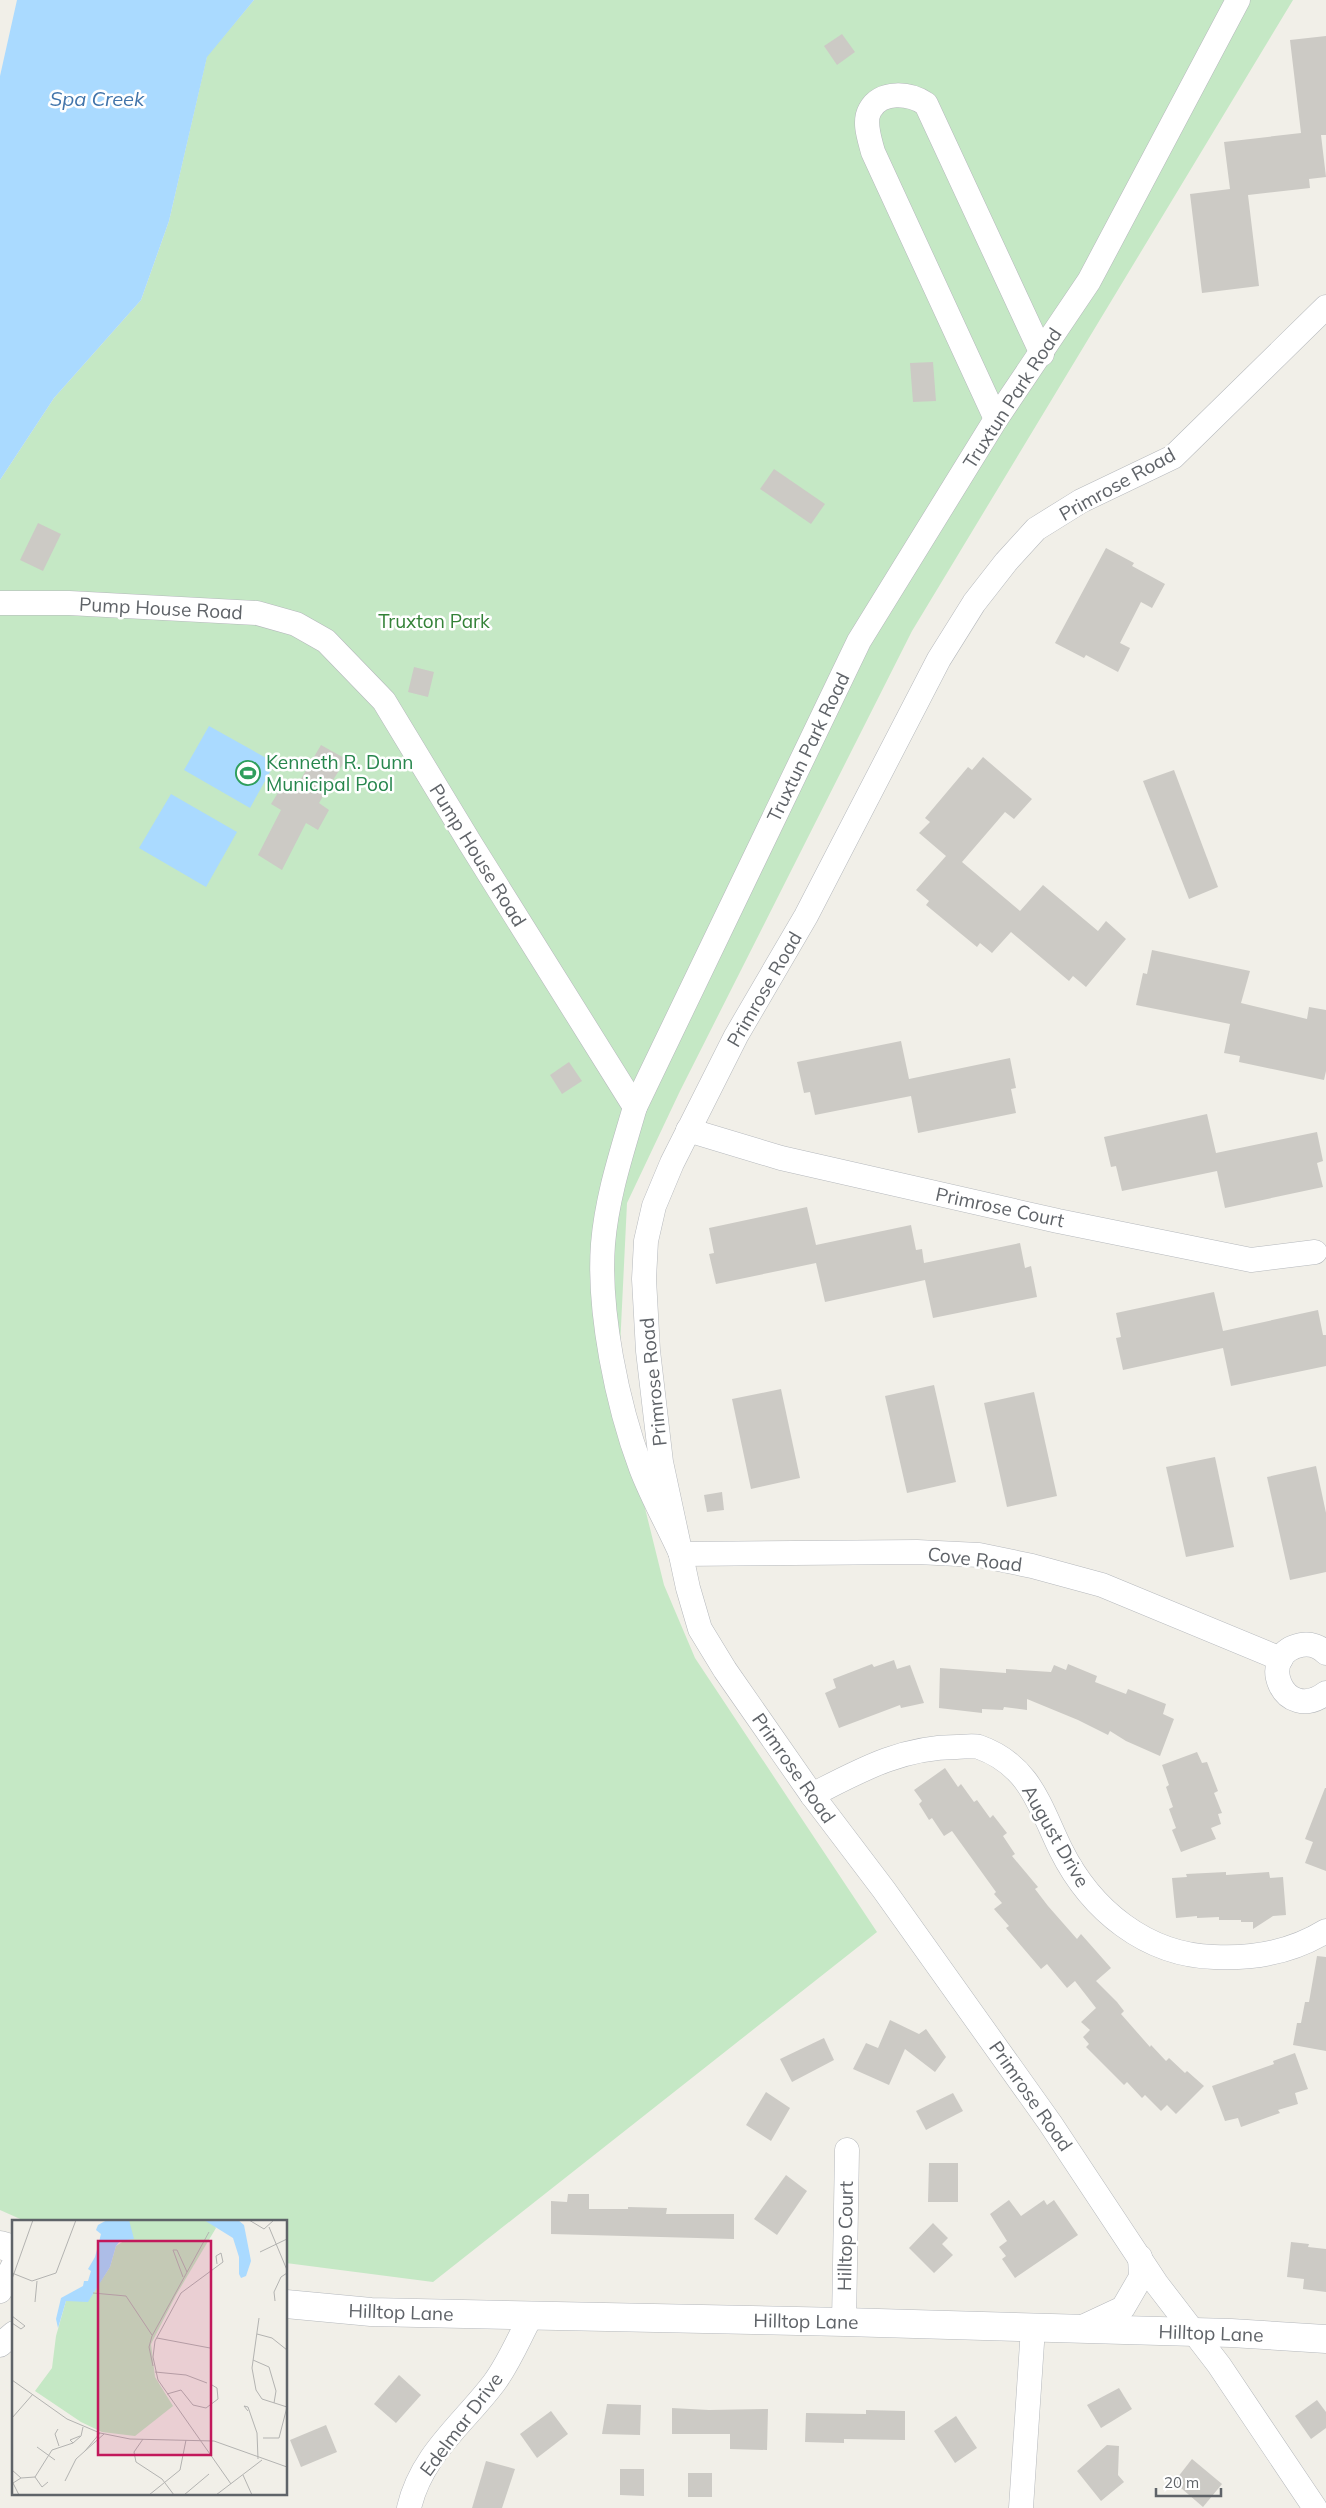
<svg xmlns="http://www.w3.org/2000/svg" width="1326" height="2508" font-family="Mulish,sans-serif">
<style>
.green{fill:#c5e8c5}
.water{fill:#aadaff}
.building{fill:#cccac5}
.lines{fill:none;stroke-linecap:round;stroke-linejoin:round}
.minor-casing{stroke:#b5b8bc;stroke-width:25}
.tertiary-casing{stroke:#b5b8bc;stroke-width:29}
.minor{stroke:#fff;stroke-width:24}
.tertiary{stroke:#fff;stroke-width:28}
.labels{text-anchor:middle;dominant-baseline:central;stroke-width:5;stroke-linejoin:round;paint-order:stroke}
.street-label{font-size:19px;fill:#5f6368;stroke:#fff}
.park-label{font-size:19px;fill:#348238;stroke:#fff}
.leisure-label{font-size:19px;fill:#27864d;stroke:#fff;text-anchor:start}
.water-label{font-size:20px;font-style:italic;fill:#4174aa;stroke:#fff}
.inset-road{fill:none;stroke:#b3b3b1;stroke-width:1}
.view{fill:#c2185b;fill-opacity:0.15;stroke:#c2185b;stroke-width:2.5}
.inset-edge{fill:none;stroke:#5f6368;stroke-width:2.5}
</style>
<rect width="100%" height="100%" fill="#f1efe8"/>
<path class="green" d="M254 0H1293L912 631 680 1091 627 1203 620 1347 642 1496 664 1585 695 1658 877 1932 433 2282 286 2263V2222H27L0 2210V480L54 398 141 300 169 221 207 56Z"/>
<g class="water">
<path d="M17 0H254L207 57 169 221 141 300 54 398 0 480V76Z"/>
<path d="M209 726 275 763 250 808 184 770Z"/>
<path d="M171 794 237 832 206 887 139 848Z"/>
</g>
<g class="building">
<path d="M842 34 855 52 837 65 824 46Z"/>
<path d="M1326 36V135H1321L1326 177 1309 179 1310 188 1248 195 1259 286 1202 293 1190 194 1230 189 1224 142 1301 133 1290 40Z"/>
<path d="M933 362 936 401 913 402 910 363Z"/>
<path d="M774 469 825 504 811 524 760 489Z"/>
<path d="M38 523 61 534 43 571 20 560Z"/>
<path d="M1106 548 1134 563 1132 566 1165 584 1152 608 1141 602 1120 643 1130 648 1118 672 1086 655 1084 658 1055 643Z"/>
<path d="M414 667 434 672 428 697 408 692Z"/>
<path d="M321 745 346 759 319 803 329 810 318 830 306 823 282 870 258 855 281 810 271 804 284 783 295 789Z"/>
<path d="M983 757 1032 799 1014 819 1005 812 962 862 1020 911 1043 885 1098 931 1106 921 1126 939 1086 987 1073 976 1069 981 1011 932 992 953 980 943 977 947 926 905 929 901 916 890 946 856 919 833 930 822 925 818 968 767 972 770Z"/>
<path d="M1174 770 1218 887 1189 899 1143 781Z"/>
<path d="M1152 950 1250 971 1241 1003 1307 1019 1309 1007 1326 1010V1071L1324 1080 1239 1062 1240 1056 1224 1053 1230 1024 1136 1005 1143 973 1147 974Z"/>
<path d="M901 1041 909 1079 1010 1058 1016 1088 1011 1089 1016 1113 918 1133 911 1096 815 1115 810 1092 804 1093 797 1062Z"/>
<path d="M569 1062 582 1081 562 1094 550 1075Z"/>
<path d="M1207 1114 1216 1153 1317 1132 1323 1161 1317 1163 1323 1187 1225 1208 1217 1171 1122 1191 1116 1166 1111 1167 1104 1137Z"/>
<path d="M807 1207 816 1245 911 1225 916 1250 922 1249 924 1263 1020 1243 1025 1268 1031 1266 1037 1297 933 1318 925 1280 825 1302 816 1263 716 1284 709 1254 714 1253 709 1228Z"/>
<path d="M1214 1292 1223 1331 1318 1310 1323 1335H1326V1366L1231 1386 1223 1348 1123 1370 1116 1338 1121 1337 1116 1313Z"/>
<path d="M934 1385 956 1482 907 1493 885 1396Z"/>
<path d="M781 1389 800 1478 751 1489 732 1399Z"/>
<path d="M1034 1392 1057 1496 1007 1507 984 1403Z"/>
<path d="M1215 1457 1234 1547 1186 1557 1166 1467Z"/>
<path d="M1316 1466 1326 1513V1572L1290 1580 1267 1477Z"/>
<path d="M722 1492 724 1510 707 1512 704 1495Z"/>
<path d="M894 1660 897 1669 910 1665 924 1703 901 1708 900 1705 839 1728 825 1693 836 1688 833 1679 872 1664 874 1667Z"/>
<path d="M1068 1664 1097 1676 1095 1682 1126 1694 1128 1689 1166 1704 1163 1714 1174 1719 1160 1756 1126 1741 1110 1731 1108 1735 1078 1720 1027 1699V1710L1004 1707 1003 1710 982 1709V1713L939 1708 940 1668 1006 1673V1669L1051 1672 1054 1665 1066 1670Z"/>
<path d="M1197 1752 1202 1763 1207 1762 1218 1791 1214 1793 1222 1813 1218 1814 1221 1824 1211 1828 1216 1839 1181 1852 1172 1830 1176 1828 1169 1809 1173 1807 1166 1787 1169 1785 1162 1765Z"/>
<path d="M945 1768 958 1787 961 1784 974 1802 977 1800 990 1818 993 1815 1007 1833 1003 1836 1015 1854 1012 1856 1038 1887 1035 1889 1048 1906 1077 1939 1081 1934 1111 1968 1096 1981 1117 2002 1124 2011 1121 2014 1150 2047 1151 2045 1166 2061 1169 2058 1185 2073 1187 2071 1204 2086 1176 2114 1167 2105 1161 2111 1145 2095 1142 2098 1127 2082 1124 2085 1086 2047 1089 2044 1083 2037 1090 2030 1081 2022 1096 2008 1075 1981 1067 1988 1047 1964 1041 1969 1006 1928 1009 1926 994 1909 1002 1903 994 1894 996 1892 952 1831 944 1836 932 1818 929 1820 919 1804 922 1801 914 1790Z"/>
<path d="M1325 1788H1326V1871L1305 1863 1313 1842 1305 1839Z"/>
<path d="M1226 1872V1875L1269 1872 1270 1878 1283 1877 1286 1915 1273 1916 1253 1929V1922H1241V1920H1219V1917L1197 1918V1916L1176 1918 1172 1878 1187 1877 1186 1874Z"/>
<path d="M1317 1956 1326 1957V2051L1293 2045 1297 2023H1301L1305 2002H1309Z"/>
<path d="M890 2020 919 2034 926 2029 946 2057 935 2072 905 2049 889 2085 853 2069 866 2043 878 2048Z"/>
<path d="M824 2038 834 2060 792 2082 780 2059Z"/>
<path d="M1295 2053 1308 2089 1295 2093 1298 2104 1278 2110 1280 2113 1241 2127 1238 2118 1225 2121 1212 2086 1274 2064 1273 2061Z"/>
<path d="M766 2092 790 2108 771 2141 746 2125Z"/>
<path d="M953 2093 963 2111 926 2130 916 2111Z"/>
<path d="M929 2163H958V2202H928Z"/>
<path d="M786 2175 807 2191 777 2235 754 2219Z"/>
<path d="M568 2194H589V2209H628V2207L667 2208 666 2214H734V2239L551 2234V2201L567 2202Z"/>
<path d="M1009 2200 1021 2216 1044 2200 1047 2205 1054 2200 1078 2235 1015 2278 1002 2259 1006 2256 999 2247 1007 2241 990 2214Z"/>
<path d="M933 2223 948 2238 942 2244 953 2255 934 2273 909 2248Z"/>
<path d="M1291 2242 1309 2244 1308 2247 1326 2249V2292L1303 2289 1304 2279 1287 2277Z"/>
<path d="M399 2375 421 2395 396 2423 374 2404Z"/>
<path d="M1119 2388 1132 2409 1101 2428 1087 2405Z"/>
<path d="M1317 2400 1326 2412V2428L1311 2439 1295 2416Z"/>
<path d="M607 2404 641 2405 640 2435 602 2434Z"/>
<path d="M672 2408 709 2410 768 2409 767 2450 730 2449V2434H672Z"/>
<path d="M866 2410 905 2411V2440L844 2439V2443L805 2442 806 2413 866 2414Z"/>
<path d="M551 2411 568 2434 537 2458 520 2434Z"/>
<path d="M956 2416 977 2448 955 2463 934 2431Z"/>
<path d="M326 2425 337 2452 301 2467 290 2440Z"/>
<path d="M1107 2445 1119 2446 1118 2475 1124 2482 1101 2501 1077 2471Z"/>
<path d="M1192 2459 1222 2484 1203 2507 1174 2482Z"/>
<path d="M486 2461 515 2469 502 2508H472Z"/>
<path d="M620 2469H644V2496L620 2495Z"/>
<rect x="688" y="2473" width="24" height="24"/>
</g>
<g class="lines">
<defs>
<g id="minor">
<path d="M1238 0 1089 281 996 419 859 641 635 1107C622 1152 607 1196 603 1244 598 1311 617 1404 641 1468 652 1497 668 1525 681 1554L917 1552 979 1555 1032 1566 1102 1585 1281 1659"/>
<path d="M996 419 873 152C870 140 863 122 870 110 881 90 910 93 926 104L1042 354"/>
<path d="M0 603H69L257 613 296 624 326 641 384 701 470 843 635 1107"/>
<path d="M688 1130 781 1158 1058 1221 1251 1260 1315 1252"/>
<path d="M1326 1653C1320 1647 1311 1643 1301 1645 1255 1654 1283 1725 1326 1693"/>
<path d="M812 1795C859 1771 901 1747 957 1747 963 1747 973 1745 979 1747 1030 1765 1040 1807 1061 1850 1091 1910 1146 1955 1214 1957 1253 1959 1292 1952 1326 1931"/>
<path d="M0 2291 14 2264"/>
<path d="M844 2322 847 2150"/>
<path d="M1078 2329 1123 2308 1141 2277 1140 2257"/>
<path d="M0 2345 14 2333"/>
<path d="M409 2508C421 2455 463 2424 494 2383 509 2363 519 2338 531 2316"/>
<path d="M1021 2508 1033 2328"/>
<path d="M1315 2508 1219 2365 1156 2283 1050 2123 884 1890 812 1795 725 1670 700 1629 688 1588 661 1462 648 1351 644 1279 646 1241 654 1206 672 1163 736 1036 806 916 939 659 974 603 1006 562 1036 529 1081 501 1173 457 1326 307"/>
</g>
<g id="tertiary">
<path d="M0 2245 14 2249"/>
<path d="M286 2304 371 2312 844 2322 1231 2333 1326 2339"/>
</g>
</defs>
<use href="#minor" class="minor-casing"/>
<use href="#tertiary" class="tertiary-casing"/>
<use href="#minor" class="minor"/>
<use href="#tertiary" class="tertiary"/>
</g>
<defs>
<symbol id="stadium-ring" viewBox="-11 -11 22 22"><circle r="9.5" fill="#fff" stroke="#2e9e5b" stroke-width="1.5"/><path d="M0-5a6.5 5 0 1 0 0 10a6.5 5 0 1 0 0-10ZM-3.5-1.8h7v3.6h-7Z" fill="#2e9e5b"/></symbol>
</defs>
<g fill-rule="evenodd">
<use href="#stadium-ring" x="234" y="759" width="28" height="28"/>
</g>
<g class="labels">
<g class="street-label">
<text transform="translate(1012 398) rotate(-57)">Truxtun Park Road</text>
<text transform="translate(1117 484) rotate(-29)">Primrose Road</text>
<text transform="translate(161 608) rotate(3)">Pump House Road</text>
<text transform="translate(808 747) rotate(-64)">Truxtun Park Road</text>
<text transform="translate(478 855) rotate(58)">Pump House Road</text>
<text transform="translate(764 989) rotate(-60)">Primrose Road</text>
<text transform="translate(1000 1207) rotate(12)">Primrose Court</text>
<text transform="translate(653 1382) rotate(-96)">Primrose Road</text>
<text transform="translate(975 1559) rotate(7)">Cove Road</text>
<text transform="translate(794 1768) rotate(55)">Primrose Road</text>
<text transform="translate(1056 1836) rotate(60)">August Drive</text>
<text transform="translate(1031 2096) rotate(55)">Primrose Road</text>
<text transform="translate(845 2236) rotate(-89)">Hilltop Court</text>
<text transform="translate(401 2312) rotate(2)">Hilltop Lane</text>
<text transform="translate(806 2321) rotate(1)">Hilltop Lane</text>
<text transform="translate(1211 2333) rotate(2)">Hilltop Lane</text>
<text transform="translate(461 2424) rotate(-53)">Edelmar Drive</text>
</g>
<g class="park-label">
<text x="434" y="621">Truxton Park</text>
</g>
<g class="leisure-label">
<text x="266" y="762">Kenneth R. Dunn<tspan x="266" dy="22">Municipal Pool</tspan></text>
</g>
<g class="water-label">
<text x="97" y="98">Spa Creek</text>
</g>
</g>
<g transform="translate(12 2220)">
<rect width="275" height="275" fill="#f1efe8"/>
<path d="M117 0H192L200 2 204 8 164 75 139 124 143 157 161 186 123 216 90 212 69 202 23 171 40 148 44 116 54 81H76L98 47 104 26 115 19Z" fill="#c5e8c5"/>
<path d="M95 0H117L122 19 108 21 104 26 98 47 76 82 54 81 46 108 44 99 49 78 71 66 72 61H76L79 51 76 49 83 37 89 14 84 10 86 5ZM192 0H226L232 5 239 41 234 56 229 58 227 54V37L221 18Z" fill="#aadaff"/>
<path class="inset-road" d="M237 0 252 9 262 0M257 7 275 50M248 32 275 19M205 44 204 36 209 33 211 42 169 73 143 121 141 137 146 160 219 264M0 53 20 61 44 53 64 0M171 57 161 30H165L175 52M0 59 21 0M81 73 114 76 140 115M263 81 262 72 269 57 275 53M23 82 25 61M0 96 13 106 9 109 0 103M247 98 240 148 244 170 250 179 275 187M245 114 260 118 275 130M145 118 198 128M241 140 257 147 264 171 262 183M141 146 137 127 140 116 197 12M143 152 174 155 195 163M0 160 55 199 88 213 118 219 202 221 275 247M155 174 169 170 181 185 194 188 206 179 205 168 200 165M236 191 232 186 236 187 245 213 246 239M0 198 21 174M46 209 43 214 47 226M251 218H267L275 187M131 219 122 232 124 242 150 259 162 275M61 223 58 220 68 216M25 227 43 240M73 231 88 213M0 250 9 258 23 257 40 230 61 223 69 216 71 207M231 255 240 275M23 257 30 267 36 262M53 261 64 239 92 214M7 275 1 263 9 258M137 275 168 250 174 220M172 275 197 254M204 275 250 240"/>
<path class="view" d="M86 21H199V235H86Z"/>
<rect width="275" height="275" class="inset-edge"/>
</g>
<path d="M1156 2488v8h65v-8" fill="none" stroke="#5f6368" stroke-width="2.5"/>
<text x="1164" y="2488" font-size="15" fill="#5f6368" stroke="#ffffff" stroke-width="4" paint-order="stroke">20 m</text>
</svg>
